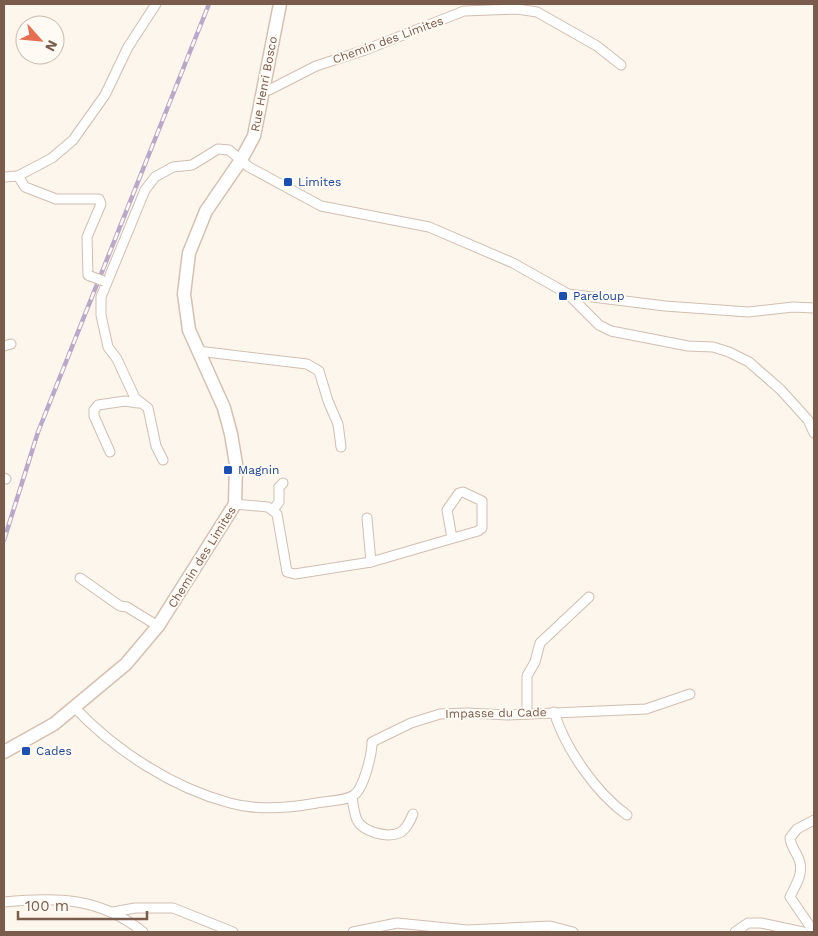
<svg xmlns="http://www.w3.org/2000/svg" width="818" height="936" font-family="'Work Sans',sans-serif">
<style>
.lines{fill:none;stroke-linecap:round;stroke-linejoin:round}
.street-casing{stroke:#d1beb0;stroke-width:11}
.secondary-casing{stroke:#d6c0b0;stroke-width:15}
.street{stroke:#fff;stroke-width:9}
.secondary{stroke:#fff;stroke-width:12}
.rail-casing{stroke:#b9a8c9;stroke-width:4.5}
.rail{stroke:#fffaf3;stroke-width:2.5;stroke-dasharray:8;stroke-linecap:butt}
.street-bridge-casing{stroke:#d1beb0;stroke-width:11;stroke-linecap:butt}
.street-bridge{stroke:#fff;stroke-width:9}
.transit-dot{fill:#1a4fb4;stroke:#fffaf3;stroke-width:2}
.labels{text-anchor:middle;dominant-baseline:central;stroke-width:4;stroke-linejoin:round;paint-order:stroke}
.street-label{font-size:12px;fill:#7a5c4d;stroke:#fffaf3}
.transit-label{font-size:12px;fill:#164399;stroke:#fffaf3;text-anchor:start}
</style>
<rect width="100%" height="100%" fill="#fdf6ec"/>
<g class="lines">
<defs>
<g id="street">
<path d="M264 90H269L316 66 365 50 464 11 517 9 537 12 597 46 621 65"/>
<path d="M18 176 52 158 73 140 105 95 128 47 156 4"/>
<path d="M4 177 18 176 25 187 56 199H99L101 204 87 237 88 275 90 276"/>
<path d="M568 294 599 325 611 331 688 346 713 347 729 352 749 362 781 390 808 420 814 433"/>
<path d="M4 346 11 344"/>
<path d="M198 351 307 364 319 371 328 401 338 424 341 447"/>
<path d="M110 452 94 416V410L98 405 125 401 138 403"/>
<path d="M163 460 156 446 148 408 135 398 117 359 108 347 101 315V297L145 190 155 177 173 167 192 165 218 149 229 150 249 167 321 206 429 227 513 263 568 294 665 306 748 312 793 307 814 308"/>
<path d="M4 478 6 479"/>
<path d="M235 504 268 507 277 514 287 572 295 574 371 562 478 531 482 528V501L463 492 459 493 447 510 452 538"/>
<path d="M273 510 279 502V487L283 483"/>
<path d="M367 518 371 562"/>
<path d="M80 578 120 606 127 607 158 626"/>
<path d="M75 708C116 751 173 788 230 803 258 811 289 808 317 803 327 801 346 801 354 795 364 788 372 754 372 742L411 723 440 714 467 713 508 715 646 709 690 694"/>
<path d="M554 712C565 748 596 793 627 815"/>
<path d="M527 714V676L535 662 540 643 589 597"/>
<path d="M352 797C353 804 354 813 357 820 363 832 387 838 399 833 406 830 410 821 413 814"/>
<path d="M4 902C56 897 100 897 143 932"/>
<path d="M113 912 135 908H173L233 932"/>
<path d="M353 932 397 923 467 930 550 926 573 932"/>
<path d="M735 932 748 923H761L803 932"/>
<path d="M814 932 790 897C795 886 803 875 800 863 798 853 791 848 790 838L797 829 814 820"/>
</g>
<path id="secondary" d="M4 752 54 724 126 664 158 626 235 504 236 464 231 434 224 408 189 330 184 294 189 253 206 211 241 160 254 136 280 4"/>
</defs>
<use href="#street" class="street-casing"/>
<use href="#secondary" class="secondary-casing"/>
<use href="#street" class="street"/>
<use href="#secondary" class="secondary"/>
<defs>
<path id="rail" d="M4 540 38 432 209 4"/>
</defs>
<use href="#rail" class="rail-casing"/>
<use href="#rail" class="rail"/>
<defs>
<path id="street-bridge" d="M90 276 104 281"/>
</defs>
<use href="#street-bridge" class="street-bridge-casing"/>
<use href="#street-bridge" class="street-bridge"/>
</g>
<g class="transit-dot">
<rect x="283" y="177" width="10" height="10" rx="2.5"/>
<rect x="558" y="291" width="10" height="10" rx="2.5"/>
<rect x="223" y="465" width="10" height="10" rx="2.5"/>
<rect x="21" y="746" width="10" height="10" rx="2.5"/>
</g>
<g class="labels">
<g class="street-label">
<text transform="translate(388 40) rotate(-20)">Chemin des Limites</text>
<text transform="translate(264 84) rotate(-79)">Rue Henri Bosco</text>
<text transform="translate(202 557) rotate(-58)">Chemin des Limites</text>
<text transform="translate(496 713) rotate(-1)">Impasse du Cade</text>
</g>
<g class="transit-label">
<text x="298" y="182">Limites</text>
<text x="573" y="296">Pareloup</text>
<text x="238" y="470">Magnin</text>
<text x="36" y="751">Cades</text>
</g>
</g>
<rect width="818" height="936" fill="none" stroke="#7a5c4d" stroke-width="10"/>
<g transform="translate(40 40) rotate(117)"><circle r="24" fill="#fffaf3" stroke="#cabbb1"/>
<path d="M0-4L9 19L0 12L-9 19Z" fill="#e76f51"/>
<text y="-8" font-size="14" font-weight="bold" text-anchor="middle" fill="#7a5c4d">N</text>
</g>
<path d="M18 911v8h129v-8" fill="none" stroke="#7a5c4d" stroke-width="2.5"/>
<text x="25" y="911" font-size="15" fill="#7a5c4d" stroke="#fffaf3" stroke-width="4" paint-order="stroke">100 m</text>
</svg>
